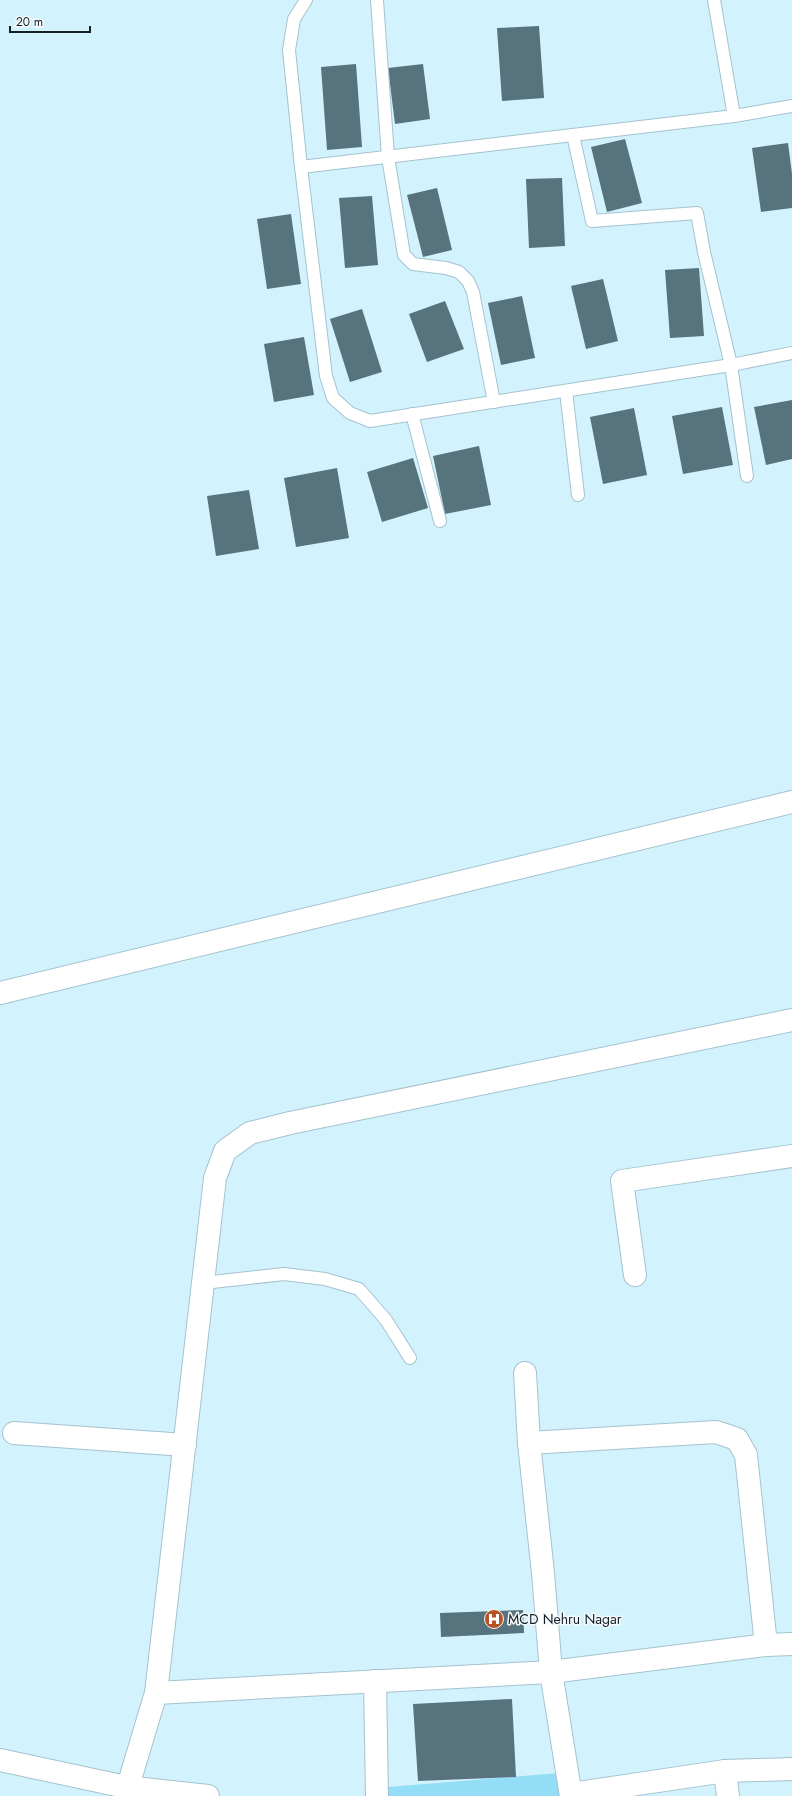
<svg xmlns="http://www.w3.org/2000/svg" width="792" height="1796" font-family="Jost,sans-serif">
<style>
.green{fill:#93ddf6}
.building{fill:#56737e}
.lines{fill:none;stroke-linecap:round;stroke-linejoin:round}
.service-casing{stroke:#a4c3ce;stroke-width:14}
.minor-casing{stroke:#a4c3ce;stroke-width:24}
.service{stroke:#fff;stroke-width:12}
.minor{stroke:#fff;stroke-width:22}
.labels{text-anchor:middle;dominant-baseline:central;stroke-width:3;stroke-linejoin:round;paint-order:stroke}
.poi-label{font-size:14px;fill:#152025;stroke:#f4fafd;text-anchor:start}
</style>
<rect width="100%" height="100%" fill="#d2f2fe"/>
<path class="green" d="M559 1773 563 1796H388V1787Z"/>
<g class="building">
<path d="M539 26 544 98 502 101 497 28Z"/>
<path d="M356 64 362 147 327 150 321 67Z"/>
<path d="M423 64 430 119 395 124 388 68Z"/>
<path d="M625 139 642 203 607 212 591 147Z"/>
<path d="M788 143 792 174V208L761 212 752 148Z"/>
<path d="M562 178 565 246 529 248 526 179Z"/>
<path d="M437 188 452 250 423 257 407 195Z"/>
<path d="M372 196 378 265 345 268 339 198Z"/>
<path d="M291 214 301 284 267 289 257 219Z"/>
<path d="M699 268 704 336 670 338 665 270Z"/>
<path d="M603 279 618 341 586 349 571 286Z"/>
<path d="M522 296 535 358 501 365 488 303Z"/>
<path d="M445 301 464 349 427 362 409 314Z"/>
<path d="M362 309 382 372 350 382 330 319Z"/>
<path d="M304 337 314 395 274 402 264 344Z"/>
<path d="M792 400V459L766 465 754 407Z"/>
<path d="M722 407 733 465 683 474 672 416Z"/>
<path d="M634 408 647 475 603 484 590 417Z"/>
<path d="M479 446 491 505 445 514 433 456Z"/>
<path d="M413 458 428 508 382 522 367 472Z"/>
<path d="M337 468 349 538 296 547 284 478Z"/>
<path d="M249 490 259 549 216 556 207 496Z"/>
<path d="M523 1610 524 1633 441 1637 440 1613Z"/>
<path d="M512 1699 516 1777 418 1781 413 1704Z"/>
</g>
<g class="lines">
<defs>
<g id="service">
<path d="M306 0 294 19 289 50 301 167 326 376 333 398 350 413 370 421 731 365 792 353"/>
<path d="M377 0 388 157 404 255 413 264 446 268 459 272 468 281 473 292 494 402"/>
<path d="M714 0 734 116"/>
<path d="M573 135 592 221 697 213 704 252 731 365 747 476"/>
<path d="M301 167 734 116 792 106"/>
<path d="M566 391 578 495"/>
<path d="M412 414 440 521"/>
<path d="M203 1283 284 1274 325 1279 359 1289 386 1320 410 1358"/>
</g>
<g id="minor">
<path d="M0 993 792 802"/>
<path d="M635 1275 622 1181 792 1156"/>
<path d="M525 1373 529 1443 543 1573 551 1672 571 1796"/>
<path d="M14 1433 185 1445"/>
<path d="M529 1443 716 1432 737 1439 746 1455 766 1645"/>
<path d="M375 1681 377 1796"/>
<path d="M156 1693 551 1672 766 1645 792 1644"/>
<path d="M0 1760 126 1787 208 1796"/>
<path d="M725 1771 728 1796"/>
<path d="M571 1794 725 1771 792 1769"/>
<path d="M125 1796 156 1693 215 1178 225 1151 250 1133 290 1123 792 1020"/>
</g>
</defs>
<use href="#service" class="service-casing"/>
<use href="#minor" class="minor-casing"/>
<use href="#service" class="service"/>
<use href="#minor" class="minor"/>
</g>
<defs>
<symbol id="hospital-disc" viewBox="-11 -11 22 22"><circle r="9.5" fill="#b95327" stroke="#f4fafd"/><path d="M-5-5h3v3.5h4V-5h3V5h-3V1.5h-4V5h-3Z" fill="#fff"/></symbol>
</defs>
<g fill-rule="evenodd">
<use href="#hospital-disc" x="483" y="1608" width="22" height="22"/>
</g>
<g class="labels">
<g class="poi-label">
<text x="508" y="1619">MCD Nehru Nagar</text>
</g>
</g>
<path d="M10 26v6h80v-6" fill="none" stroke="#152025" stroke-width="2"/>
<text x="16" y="26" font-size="12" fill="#152025" stroke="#f4fafd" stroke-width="3" paint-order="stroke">20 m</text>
</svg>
